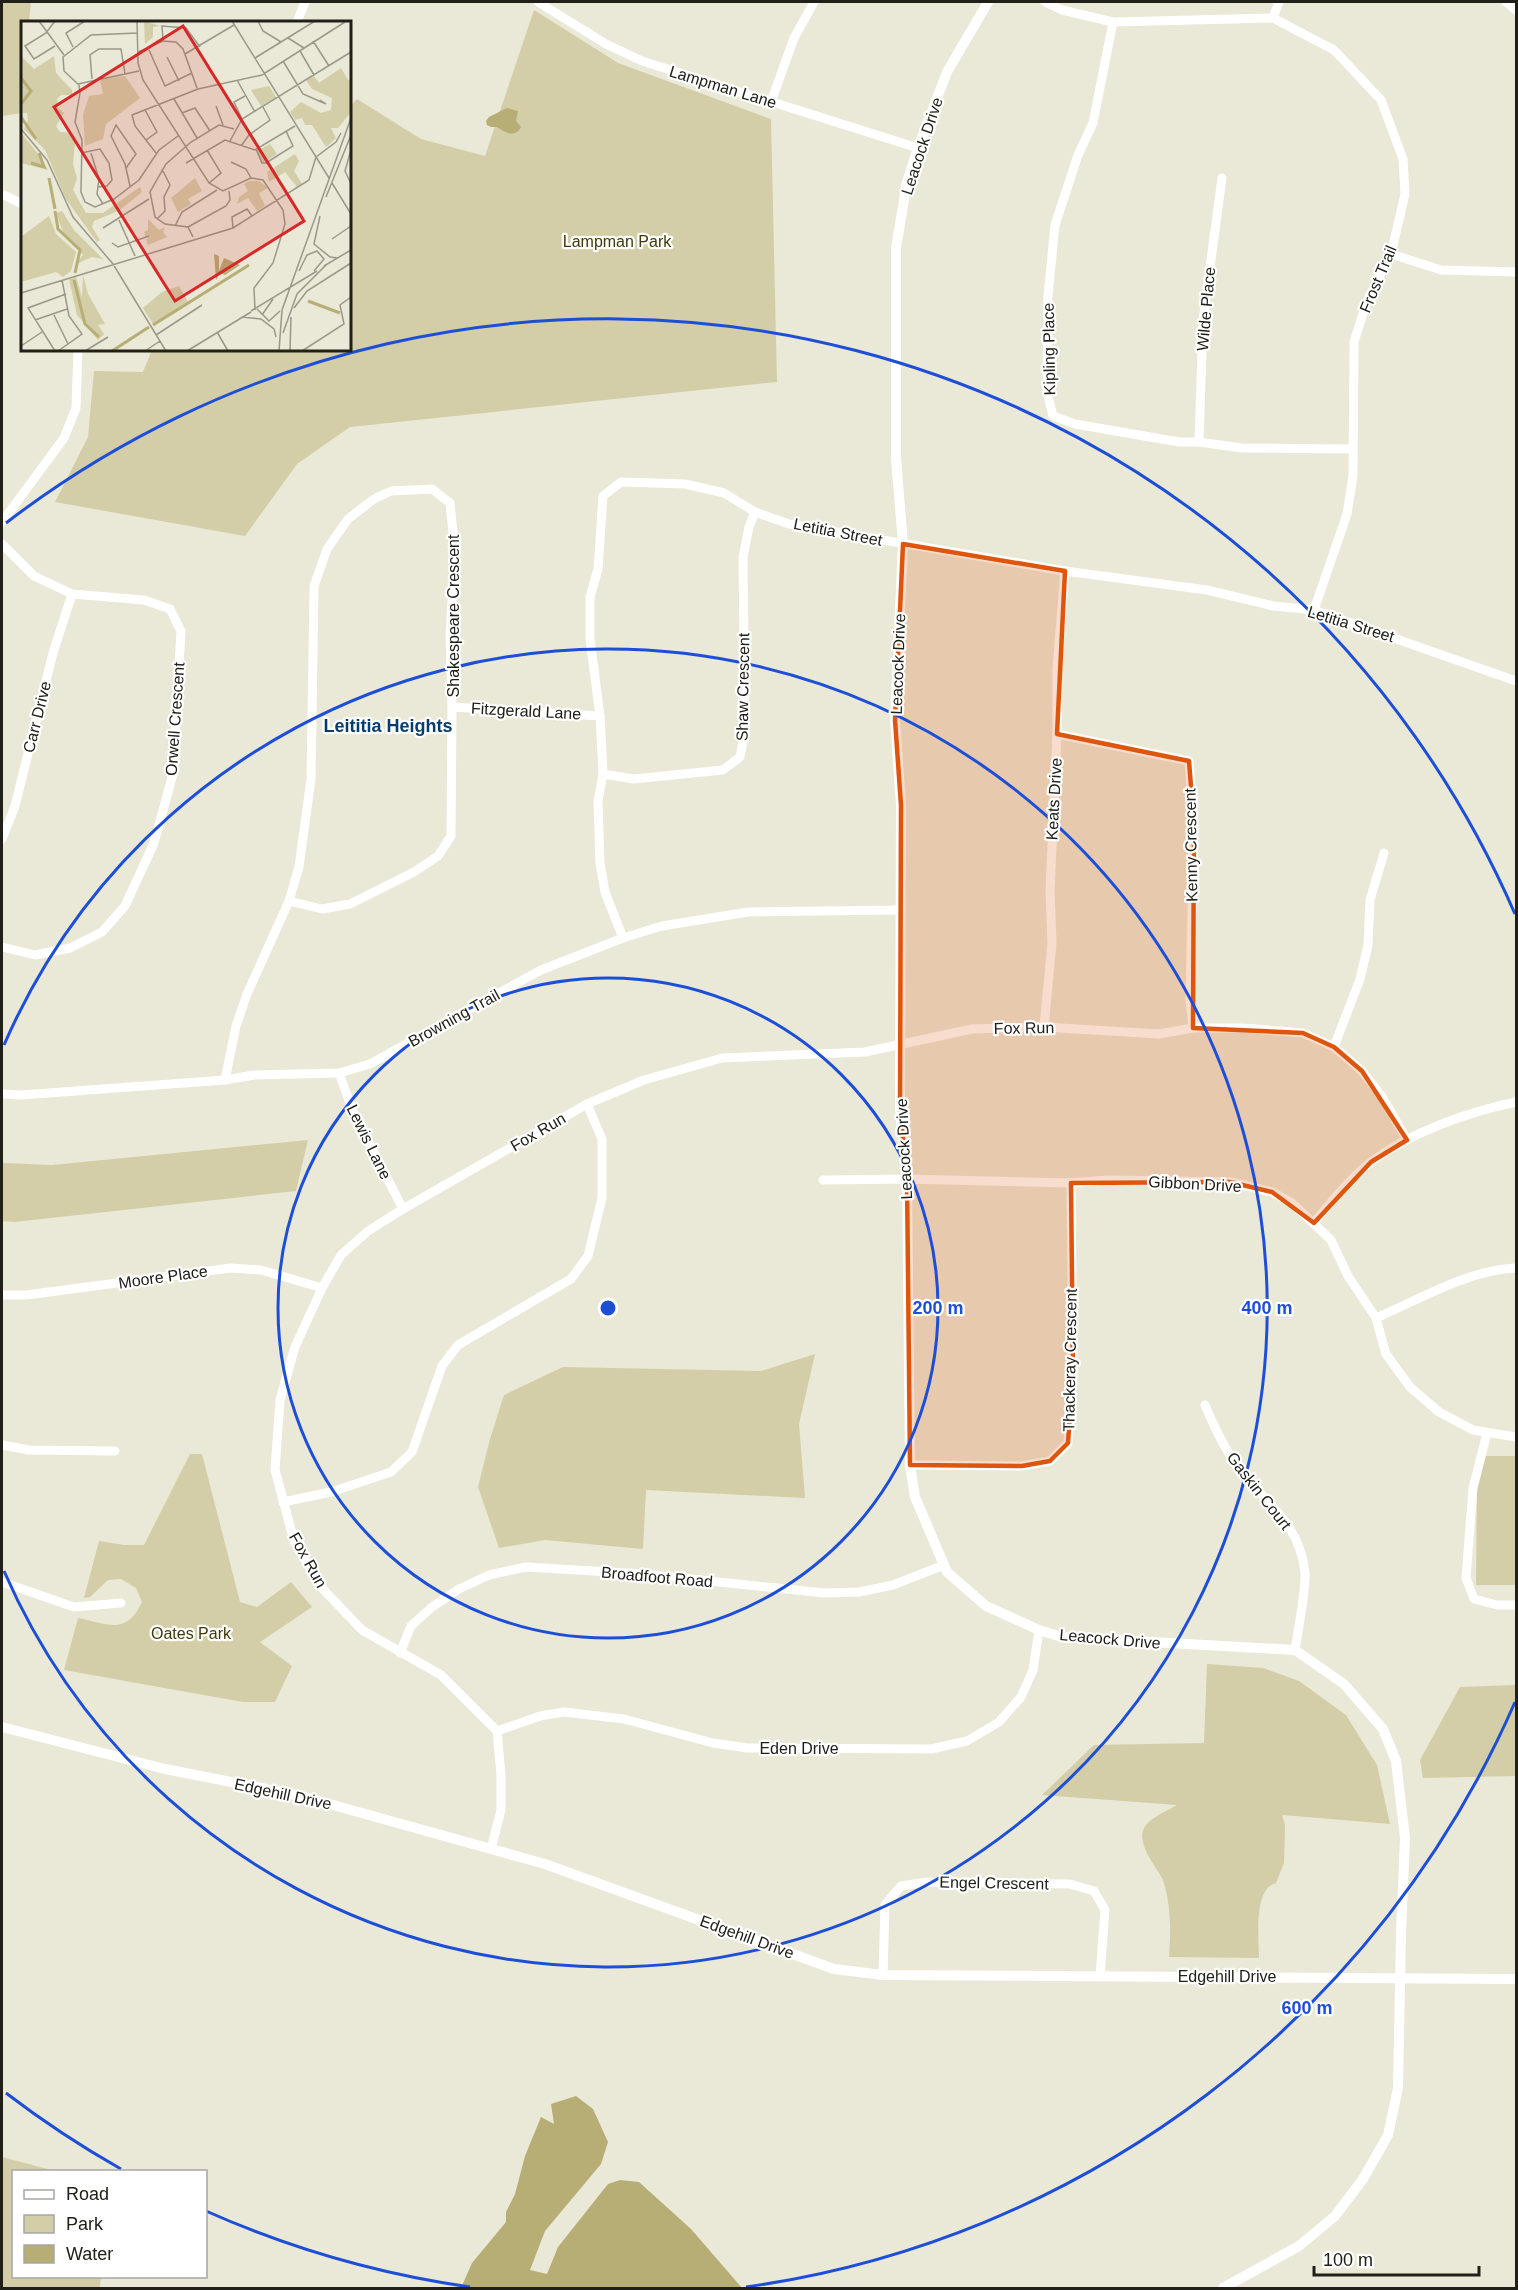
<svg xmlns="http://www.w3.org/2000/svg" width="1518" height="2290" font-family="Arial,sans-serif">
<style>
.green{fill:#d3cea7}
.water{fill:#b6ae75}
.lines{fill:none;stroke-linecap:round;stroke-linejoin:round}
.minor{stroke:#fff;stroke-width:9}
.tertiary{stroke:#fff;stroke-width:10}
.marked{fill:#de560d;fill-opacity:0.2;stroke:#de560d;stroke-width:4.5;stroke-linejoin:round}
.ring{fill:none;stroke:#1d4ed8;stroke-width:3}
.labels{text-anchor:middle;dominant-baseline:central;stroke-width:4.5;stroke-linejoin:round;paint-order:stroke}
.street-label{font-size:16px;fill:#202019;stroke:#fff}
.park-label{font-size:16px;fill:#403a0b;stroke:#fff}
.neighbourhood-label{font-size:18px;font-weight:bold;fill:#053d6e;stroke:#fff}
.inset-river{fill:none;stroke:#b6ae75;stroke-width:3}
.inset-road{fill:none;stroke:#99988a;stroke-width:1.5}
.view{fill:#d62828;fill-opacity:0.15;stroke:#d62828;stroke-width:3}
.inset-edge{fill:none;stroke:#202019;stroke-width:3}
.centre{fill:#1d4ed8;stroke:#fff;stroke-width:3}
.ring-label{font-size:18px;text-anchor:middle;font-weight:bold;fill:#1d4ed8;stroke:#fff;stroke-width:4.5;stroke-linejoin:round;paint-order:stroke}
</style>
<rect width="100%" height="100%" fill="#eae8d6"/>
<g class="green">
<path d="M2 2H31L29 22H22V113L2 116Z"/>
<path d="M534 10 618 63 771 119 777 382 350 427 297 464 245 536 55 502 88 437 94 371 143 372 152 350H350V107L357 99 421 139 485 156Z"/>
<path d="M308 1140 296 1191 14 1222 2 1221V1163L52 1165Z"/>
<path d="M815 1354 799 1424 805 1498 646 1490 643 1549 545 1540 499 1548 478 1487 490 1439 504 1395 563 1367 761 1371Z"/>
<path d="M190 1454H202L240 1602 257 1607 291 1582 312 1607 260 1642 292 1666 275 1702H243L64 1670 78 1618C108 1624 126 1636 142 1602L136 1588 121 1579 108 1580 90 1597 84 1598 99 1541 124 1545H144Z"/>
<path d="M1486 1456H1516V1585H1476L1477 1482Z"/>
<path d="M1207 1664 1263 1668 1299 1681 1346 1715 1377 1765 1390 1824 1282 1815 1285 1825 1284 1863 1276 1883C1253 1889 1259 1938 1259 1958L1169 1957C1171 1931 1171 1908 1164 1883 1162 1876 1156 1869 1152 1862 1130 1826 1148 1821 1177 1805L1042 1795 1094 1745 1204 1743Z"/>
<path d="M1516 1685V1776L1423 1778 1420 1760 1460 1687Z"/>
<path d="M2 2157 55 2171 14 2172V2276L101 2277 100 2288H2Z"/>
</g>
<g class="water">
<path d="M507 108 518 111 516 121 521 127C515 138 506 133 497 127H491L487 125 486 121 489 117Z"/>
<path d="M576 2096 593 2109 608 2142 601 2164 545 2231 530 2270 547 2274 558 2247 608 2184 620 2180 639 2182 691 2229 742 2288H461L472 2263 506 2222V2212L515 2194 525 2156 541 2117 554 2124 551 2104Z"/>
</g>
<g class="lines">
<g class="minor">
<path d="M538 2 606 44 642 61 918 148"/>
<path d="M1045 2 1062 10 1113 22 1273 18 1334 50 1381 100 1403 159 1405 194 1391 254 1367 301 1354 342 1353 476 1347 514 1314 610"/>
<path d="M1506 2 1516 10"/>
<path d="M1273 18 1279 2"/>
<path d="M297 22 305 2"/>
<path d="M1113 22 1093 123 1078 155 1055 225 1048 296 1047 392 1053 416 1075 424 1179 442H1199L1242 448 1353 449"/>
<path d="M771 102 794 38 814 2"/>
<path d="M4 195 22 204"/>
<path d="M1391 254 1441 270 1516 272"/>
<path d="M1199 442 1203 320 1222 178"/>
<path d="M2 522 64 438 76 408 78 350"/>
<path d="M2 544 34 576 72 594 144 600 170 609 181 631 173 774 154 843 125 906 102 932 70 948 35 955 2 947"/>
<path d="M452 707 600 716"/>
<path d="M1057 734 1189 761 1194 825 1190 999 1193 1028"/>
<path d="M603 774 634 779 723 770 740 757 745 731 743 557 749 527 755 512"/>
<path d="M2 839 15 806 53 653 72 594"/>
<path d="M623 938 605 892 600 863 598 801 603 774 600 716 590 639V597L598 569 603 496 621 482 685 484 724 493 755 512 789 524 1065 571 1207 590 1274 606 1314 610 1516 681"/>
<path d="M1044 1027 1052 943 1050 891 1057 734V668L1065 571"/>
<path d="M1334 1047 1360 979 1368 945 1370 900 1384 853"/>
<path d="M339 1073 354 1114 403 1209"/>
<path d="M225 1080 236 1026 247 994 289 901 299 867 311 779 314 586 327 549 348 519 374 499 391 491 432 489 450 503 455 553 450 634 452 707 451 836 438 856 414 872 350 904 322 909 289 901"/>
<path d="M2 1094 21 1095 225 1080 254 1075 339 1073 370 1064 541 970 623 938 662 926 748 912 900 910"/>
<path d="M823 1180 907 1179 1071 1183 1108 1180 1230 1182 1272 1192 1292 1203 1331 1240 1348 1276 1376 1318 1386 1354 1410 1387 1439 1412 1473 1430 1516 1437"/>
<path d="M1314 1223C1332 1201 1349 1179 1371 1162 1411 1132 1468 1112 1516 1102"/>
<path d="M2 1295H26L231 1268 261 1270 322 1288"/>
<path d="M1376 1318C1420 1299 1468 1270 1516 1268"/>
<path d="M1205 1405C1215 1429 1225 1450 1240 1470 1268 1505 1300 1524 1305 1573 1306 1591 1298 1630 1295 1650"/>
<path d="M1487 1433 1473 1488 1466 1578 1474 1599 1497 1605H1516"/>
<path d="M2 1445 29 1450 115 1451"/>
<path d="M910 1465 1022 1466 1050 1461 1068 1443 1073 1371 1071 1183"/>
<path d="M283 1502 331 1492 391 1472 412 1452 442 1366 458 1345 571 1279 588 1256 602 1198V1139L587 1104"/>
<path d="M2 1582 74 1607 121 1603"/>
<path d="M400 1653 411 1626 432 1607 459 1589 489 1575 526 1567 643 1574 824 1593 859 1592 893 1585 944 1565"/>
<path d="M497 1731 540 1716 564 1712 624 1719 713 1743 747 1748 931 1749 967 1741 999 1722 1021 1697 1033 1670 1039 1630"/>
<path d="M491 1849 501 1810V1775L497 1731 441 1675 362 1630 321 1587 294 1541 275 1470 280 1400 295 1347 322 1288 341 1255 368 1231 403 1209 587 1104 644 1080 722 1058 865 1052 972 1029 1044 1027 1159 1034 1193 1028H1244L1303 1033 1334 1047 1362 1071 1383 1098 1407 1140"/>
<path d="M883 1975 885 1905 901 1886 927 1882 1070 1884 1094 1891 1105 1910 1100 1976"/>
</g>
<g class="tertiary">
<path d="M988 2 947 72 918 148 907 182 896 248V458L903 544 895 720 901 805 900 1110 907 1179 910 1465 915 1497 947 1572 986 1606 1039 1630 1062 1637 1295 1650 1344 1684 1383 1729 1396 1761 1405 1838 1401 1933 1398 2088 1388 2135 1363 2179 1335 2216 1299 2246 1223 2288"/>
<path d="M2 1727 165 1769 297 1795 545 1864 834 1969 883 1975 1516 1979"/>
</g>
</g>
<path class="marked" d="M903 544 1065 571 1057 734 1189 761 1194 825 1193 1028 1303 1033 1334 1047 1362 1071 1407 1140 1371 1162 1314 1223 1272 1192 1230 1182 1071 1183 1073 1371 1068 1443 1050 1461 1022 1466 910 1465 907 1179 900 1110 901 805 895 720Z"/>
<g class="ring">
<circle cx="608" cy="1308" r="330"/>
<path d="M4 1045A659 659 0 1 1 4 1571"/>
<path d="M1515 1702A989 989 0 0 1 746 2287M470 2287A989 989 0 0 1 206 2211M121 2169A989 989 0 0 1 6 2093M6 523A989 989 0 0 1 1515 914"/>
</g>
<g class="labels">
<g class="street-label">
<text transform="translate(723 87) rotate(17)">Lampman Lane</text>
<text transform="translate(922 146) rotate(-72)">Leacock Drive</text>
<text transform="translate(1378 279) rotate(-67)">Frost Trail</text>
<text transform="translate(1206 309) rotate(-85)">Wilde Place</text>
<text transform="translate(1049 349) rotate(-91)">Kipling Place</text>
<text transform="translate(838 532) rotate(11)">Letitia Street</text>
<text transform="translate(453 616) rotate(-90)">Shakespeare Crescent</text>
<text transform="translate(1351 624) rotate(17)">Letitia Street</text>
<text transform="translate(898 664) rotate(-88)">Leacock Drive</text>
<text transform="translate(743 687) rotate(-89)">Shaw Crescent</text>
<text transform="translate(526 711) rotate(3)">Fitzgerald Lane</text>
<text transform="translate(37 717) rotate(-76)">Carr Drive</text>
<text transform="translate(175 719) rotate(-86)">Orwell Crescent</text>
<text transform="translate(1054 799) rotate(-87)">Keats Drive</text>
<text transform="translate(1191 845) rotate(-91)">Kenny Crescent</text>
<text transform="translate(454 1018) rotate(-29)">Browning Trail</text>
<text transform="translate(1024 1028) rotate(-1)">Fox Run</text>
<text transform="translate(538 1132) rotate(-30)">Fox Run</text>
<text transform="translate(369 1142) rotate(64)">Lewis Lane</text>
<text transform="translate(904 1149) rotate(-93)">Leacock Drive</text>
<text transform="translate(1195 1184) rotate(3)">Gibbon Drive</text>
<text transform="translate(163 1277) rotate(-8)">Moore Place</text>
<text transform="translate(1070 1360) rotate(-89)">Thackeray Crescent</text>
<text transform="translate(1259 1491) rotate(52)">Gaskin Court</text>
<text transform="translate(308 1560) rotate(61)">Fox Run</text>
<text transform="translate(657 1577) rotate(5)">Broadfoot Road</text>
<text transform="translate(1110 1639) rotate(5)">Leacock Drive</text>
<text x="799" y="1748">Eden Drive</text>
<text transform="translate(283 1794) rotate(12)">Edgehill Drive</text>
<text transform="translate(994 1883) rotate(1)">Engel Crescent</text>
<text transform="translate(747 1937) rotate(20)">Edgehill Drive</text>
<text x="1227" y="1976">Edgehill Drive</text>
</g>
<g class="park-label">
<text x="617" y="241">Lampman Park</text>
<text x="191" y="1633">Oates Park</text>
</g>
<g class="neighbourhood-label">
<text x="388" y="726">Leititia Heights</text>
</g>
</g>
<g transform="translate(21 21)">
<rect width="330" height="330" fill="#eae8d6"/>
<path d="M123 0 139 5 132 6V16L124 23ZM0 35 13 48 33 35 35 52 51 69V74H40L36 78 37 87 43 92 35 105 39 111 50 112 54 121 52 143 56 157 52 169 65 192H82L119 166 121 171 99 189 73 200 71 206 79 219 76 221 45 178 24 129 3 108 7 99 6 92H0ZM320 47 327 59 330 58V91L317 107H310L315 117 305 126 291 104H284L281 97 274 99 269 91 280 81 300 92 310 89 311 77 291 68 285 59 293 55 298 62ZM104 55 119 77 85 103 82 118 64 125 62 94 68 75 82 73 79 58ZM248 65 255 76 240 85 230 69ZM0 112 19 135 27 149 0 142ZM249 123 256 133 242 142 236 130ZM274 133 278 140 273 150 281 163 276 166 264 151 248 161 246 151ZM174 157 181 170 167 178 170 183 157 191 150 177ZM228 160H238L247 167 238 172 244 185 236 190 227 177 216 183 218 176 227 170 223 163ZM41 190 53 209 82 238 71 236 55 243 62 234 42 211 35 192ZM28 195 35 213 55 231 50 250 42 256 35 251 0 261V216ZM127 198 138 209 144 206 142 211 146 216 127 224 125 219 130 214 125 217 123 211 127 209ZM62 254 67 273 84 303 77 304 83 313 77 319 56 294 48 258 55 256 61 276ZM158 265 167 281 132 303 122 287 141 271Z" fill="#d3cea7"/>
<path d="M193 233 198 235V250L203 237 219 244 204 254 199 252 195 259Z" fill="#b6ae75"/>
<path class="inset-river" d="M0 57 10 70 0 83M0 96 15 118M10 142 23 146 18 132M28 157 34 188M34 190 37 208 59 229 54 252M53 259 64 303 78 316M287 280 319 292M132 304 228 244M91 330 128 306"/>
<path class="inset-road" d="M18 0 43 34M116 0 117 42 122 59 188 162 202 170 230 157 242 159 262 189 264 203 252 242 233 267 234 289M211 0 308 157M237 0 242 10 260 21M116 12 70 14 42 36 43 50 58 64 59 72 54 101 61 119 60 171 64 181 74 186 93 178 118 159 138 129 157 115M267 17 283 27M142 19 141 5 165 7 179 26M292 20 308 45M34 25 13 38 4 25 25 12 34 0M52 26 45 12 64 0M128 29 144 65 171 52M279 30 293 54M117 31 142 20 155 21 162 28 176 67M164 33 213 4M146 36 158 60M234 37 294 0M262 40 282 73 305 83 299 79M71 58 69 34 78 28H100L104 53M216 59 234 91M57 63 118 50M153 78 176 117M195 85 202 104M124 89 136 111 125 119M161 92 174 87 189 110M221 98 213 81 224 75M0 108 26 139 52 196 92 243 145 330M209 120 221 98 330 31M220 125 228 114 249 99 242 86M235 128 241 142H245L272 125 265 110M186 129 200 152 188 162M330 129 324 150 330 163M60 132 79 128 88 142 91 159 86 165 77 166M70 132 78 158 76 173 82 183M135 132 114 105 111 94 177 68 241 54 324 1M210 141 225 148 230 157M165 142 204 119 234 129 274 105M105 147 115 133 95 104 90 115 104 143 109 165M311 162 330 193M305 176 330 114M299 195 293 223 309 236 317 237M136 198 144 190 143 176 149 164 141 148M98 199 114 235M154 205 161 191 196 169M167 206 205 185 209 179 208 170M82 207 128 178M212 207 211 196 226 188 231 195M172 216 167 206 144 203 134 196 129 171 145 143 170 121 198 104 213 108M311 218 330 205M91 222 97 226 128 215M303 245 330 229M278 250 286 234 296 230 303 238 293 250M0 272 212 207 288 159 295 136 315 121 320 112M273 287 286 270 330 242M236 288 248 300 259 290M230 290 296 250M32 292 47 323M241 294 252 278M221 296 240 298 253 308 255 316M14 299 46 288M196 311 207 330M262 312 276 273 305 244M135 314 181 284M0 325 21 311M34 330 7 287 45 273M37 330 61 313 48 295 41 259M64 330 87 316M124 330 139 320M166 330 230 291M258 330 261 289 330 97M269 330 270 296M281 330 323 303 319 284 330 276"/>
<path class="view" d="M162 5 283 200 154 280 33 86Z"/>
<rect width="330" height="330" class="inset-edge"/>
</g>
<circle cx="608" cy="1308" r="9" class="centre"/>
<g class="ring-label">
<text x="938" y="1314">200 m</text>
<text x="1267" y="1314">400 m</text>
<text x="1307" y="2014">600 m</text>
</g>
<rect width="1518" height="2290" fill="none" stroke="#202019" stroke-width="6"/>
<rect x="12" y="2170" width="195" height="108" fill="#ffffff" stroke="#a6a6a3" stroke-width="1.5"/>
<rect x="24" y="2190" width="30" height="9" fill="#ffffff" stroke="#a6a6a3" stroke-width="1.5"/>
<text x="66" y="2200" font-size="18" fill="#202019">Road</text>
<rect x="24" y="2215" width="30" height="18" fill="#d3cea7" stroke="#a6a6a3" stroke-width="1.5"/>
<text x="66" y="2230" font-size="18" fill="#202019">Park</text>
<rect x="24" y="2245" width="30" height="18" fill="#b6ae75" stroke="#a6a6a3" stroke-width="1.5"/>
<text x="66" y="2260" font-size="18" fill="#202019">Water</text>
<path d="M1314 2266v9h165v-9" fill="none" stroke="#202019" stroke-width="3"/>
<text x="1323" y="2266" font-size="18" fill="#202019" stroke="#ffffff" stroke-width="4.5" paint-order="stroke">100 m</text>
</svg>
